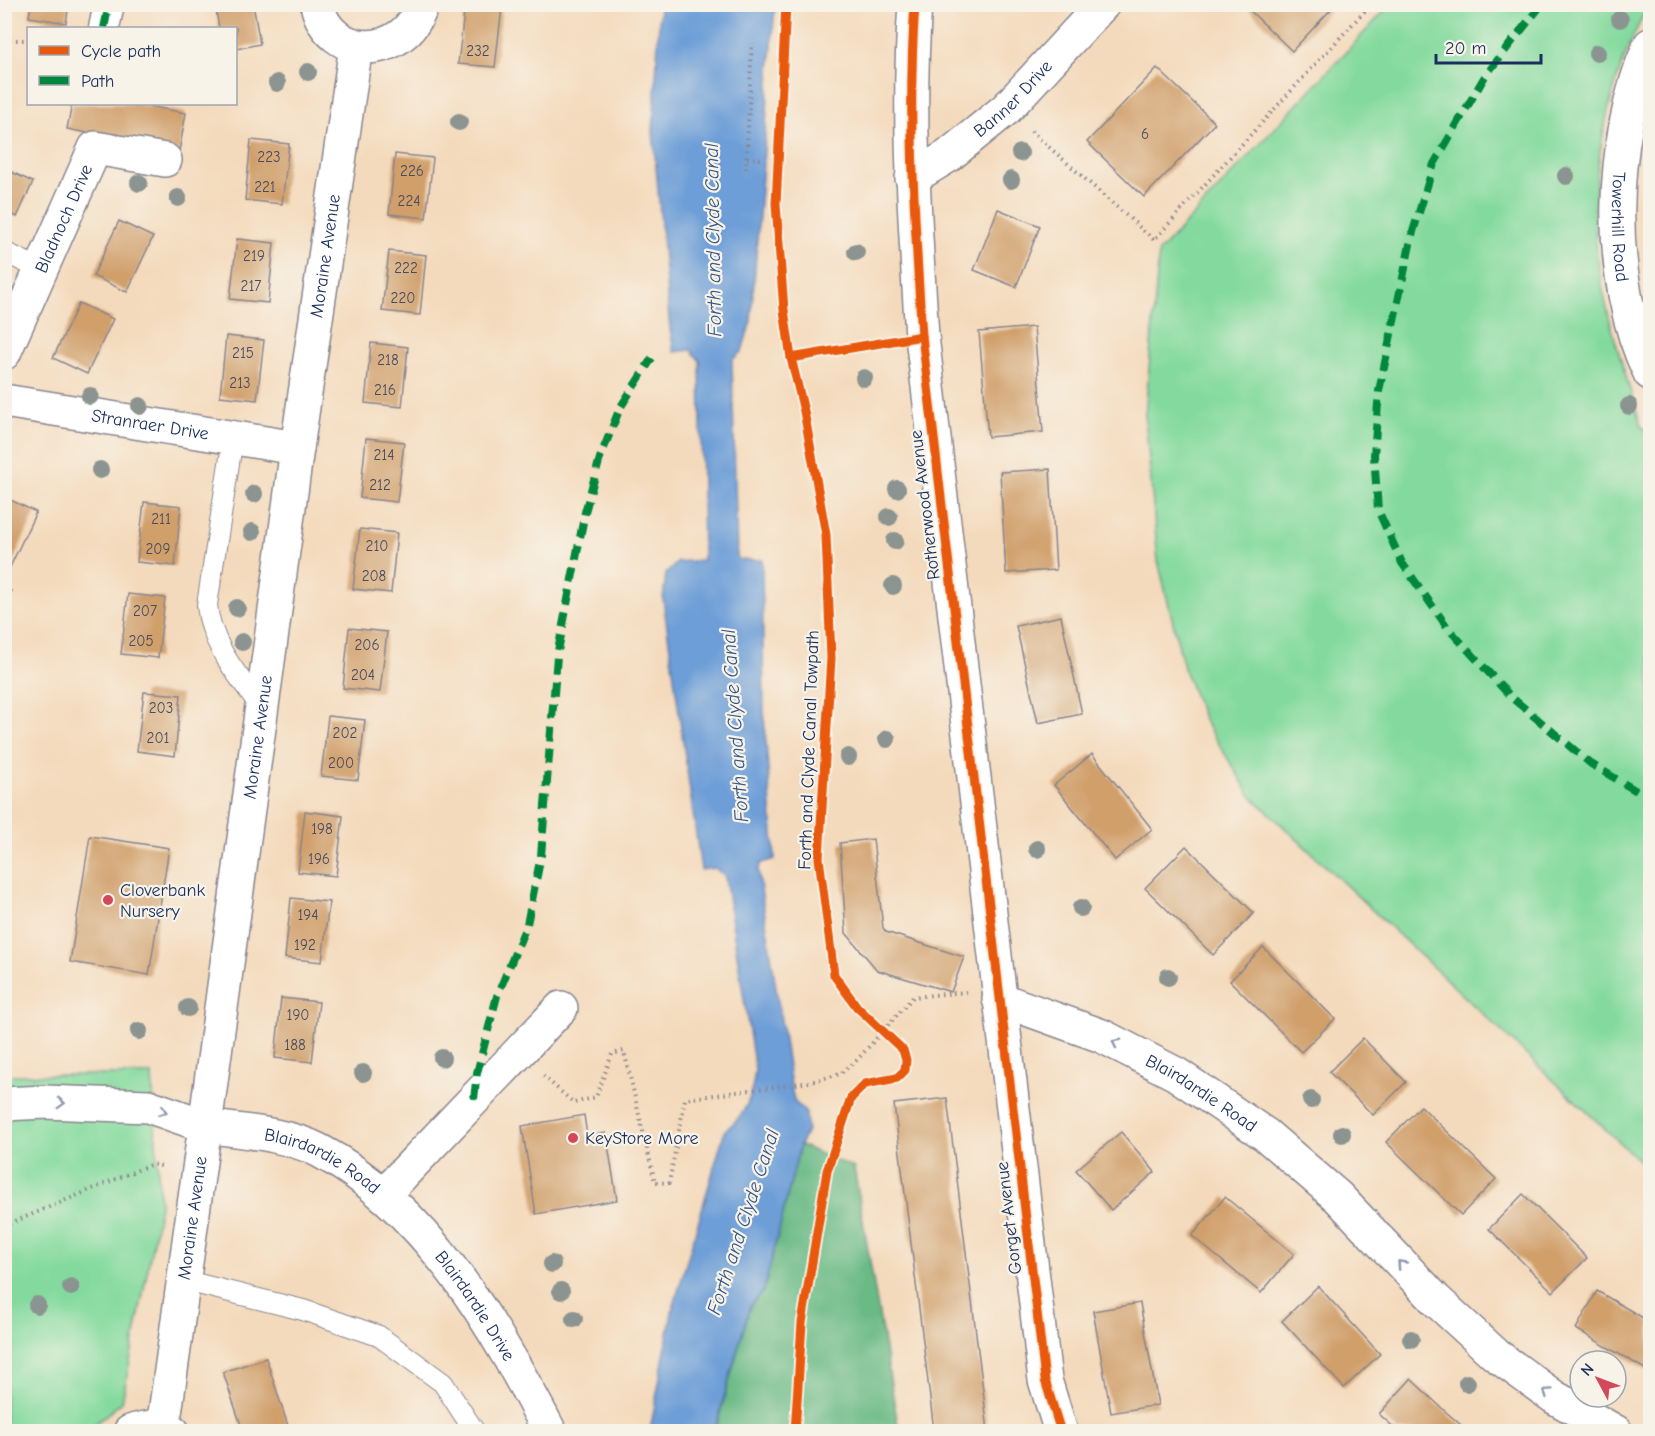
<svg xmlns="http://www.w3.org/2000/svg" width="1655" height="1436" font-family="'Comic Neue',sans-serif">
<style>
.green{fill:#84da9e;stroke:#50847e;stroke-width:1.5}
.forest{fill:#6bba85;stroke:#437472;stroke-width:1.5}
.water{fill:#6d9ed7;stroke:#44669a;stroke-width:1.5}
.building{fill:#d09f6b}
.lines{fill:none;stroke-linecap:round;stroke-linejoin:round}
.service-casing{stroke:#88848d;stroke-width:22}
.pedestrian-casing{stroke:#88848d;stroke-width:33}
.minor-casing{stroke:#88848d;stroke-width:36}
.tertiary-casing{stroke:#88848d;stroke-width:36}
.path{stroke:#88848d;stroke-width:4;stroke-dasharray:1.5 4.5;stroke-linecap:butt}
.service{stroke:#fff;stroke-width:20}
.pedestrian{stroke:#fff;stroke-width:30}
.minor{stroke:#fff;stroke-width:33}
.tertiary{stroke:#fff;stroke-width:33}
.quiet{stroke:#00873e;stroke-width:8;stroke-dasharray:15 8;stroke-linecap:butt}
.cycleway-casing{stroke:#f7f3e8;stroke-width:13}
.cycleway{stroke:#e8590c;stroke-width:9}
.tree{fill:#8b9491}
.oneway{stroke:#8d97ae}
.poi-dot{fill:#d1495b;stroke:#f7f3e8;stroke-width:2}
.labels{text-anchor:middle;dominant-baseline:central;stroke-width:4.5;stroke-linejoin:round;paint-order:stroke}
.number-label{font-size:15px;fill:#484b61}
.street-label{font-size:18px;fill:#1b2f5e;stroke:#f7f3e8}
.poi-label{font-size:18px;fill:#1b2f5e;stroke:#f7f3e8;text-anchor:start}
.water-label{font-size:20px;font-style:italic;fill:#385688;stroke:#f7f3e8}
</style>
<rect width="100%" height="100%" fill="#f7f3e8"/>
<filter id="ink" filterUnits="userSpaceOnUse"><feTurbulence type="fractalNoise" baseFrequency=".0167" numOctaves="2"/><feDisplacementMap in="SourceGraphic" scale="12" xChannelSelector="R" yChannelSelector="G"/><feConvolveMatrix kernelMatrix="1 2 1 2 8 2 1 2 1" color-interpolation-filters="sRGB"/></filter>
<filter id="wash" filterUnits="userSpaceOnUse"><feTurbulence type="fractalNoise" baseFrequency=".008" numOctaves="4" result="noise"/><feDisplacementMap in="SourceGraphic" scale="24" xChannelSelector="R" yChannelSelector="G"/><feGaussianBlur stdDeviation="1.35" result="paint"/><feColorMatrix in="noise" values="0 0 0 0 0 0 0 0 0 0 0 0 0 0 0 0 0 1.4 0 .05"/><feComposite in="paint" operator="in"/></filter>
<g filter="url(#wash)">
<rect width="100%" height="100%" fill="#f4dabc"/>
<g class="green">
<path d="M1390 5H1649C1608 79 1587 177 1598 262 1606 318 1625 372 1641 426L1650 435V1171L1251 796 1205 722 1185 672 1158 561 1145 415 1159 252Z"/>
<path d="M5 1075H152L160 1206 122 1402 86 1431 5 1432Z"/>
</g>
<path class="forest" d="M800 1145 854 1168 899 1431 715 1432 750 1306 764 1290Z"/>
<path class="water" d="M660 5H775L751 321 742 351 732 360 737 557 741 560H762L764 716 775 859 761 863 758 870 792 1092 795 1102 806 1113 807 1131 800 1145 764 1290 750 1306 714 1432 650 1431 672 1312 725 1130C747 1115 752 1096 755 1070L725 877 715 868 701 870 663 599 666 574 678 562 703 560 700 361 691 350 674 352 670 329 653 132Z"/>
<g id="blocks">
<g class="building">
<path d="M31 4H69L66 23 29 17Z"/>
<path d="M215 4H253L260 44 236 49V28H219Z"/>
<path d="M465 4 502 7 495 67 458 64Z"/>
<path d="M1243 4H1336L1292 51Z"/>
<path d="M1157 68 1215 123 1144 197 1087 142Z"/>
<path d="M72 104H136L186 113 179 151 67 129Z"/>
<path d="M251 140 289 144 282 204 245 200Z"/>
<path d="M395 154 433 158 426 218 389 214Z"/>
<path d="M5 169 33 182 17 217 5 211Z"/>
<path d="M998 209 1040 226 1016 287 974 270Z"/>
<path d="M119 221 153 237 127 292 93 276Z"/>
<path d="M237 239 274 243 268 303 230 299Z"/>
<path d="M389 251 426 255 420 315 382 311Z"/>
<path d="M79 303 113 319 87 374 53 358Z"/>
<path d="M1034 327 1043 432 988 437 979 332Z"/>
<path d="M226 336 264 340 257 400 220 396Z"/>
<path d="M371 343 408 347 402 407 365 403Z"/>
<path d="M366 438 404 442 397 502 360 498Z"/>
<path d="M1050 469 1056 570 1006 573 1000 472Z"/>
<path d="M4 497 36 512 10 567 4 564Z"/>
<path d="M144 502 181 506 175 566 137 562Z"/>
<path d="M360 529 397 533 391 593 353 589Z"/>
<path d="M4 588 11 591 4 606Z"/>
<path d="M128 594 165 598 158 658 121 654Z"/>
<path d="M1061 616 1082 714 1038 723 1016 626Z"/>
<path d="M349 628 387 632 380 692 343 688Z"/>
<path d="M144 692 181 695 175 756 137 751Z"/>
<path d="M328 716 365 720 358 780 321 776Z"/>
<path d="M1092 754 1152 829 1115 860 1054 785Z"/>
<path d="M305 811 343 816 336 876 298 872Z"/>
<path d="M90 836 169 848 149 975 70 962Z"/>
<path d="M873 839 883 928 886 932 964 957 951 992 877 970 846 933 840 843Z"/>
<path d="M1186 846 1254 913 1213 955 1145 888Z"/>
<path d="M291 898 329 902 322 962 285 958Z"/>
<path d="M1263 947 1335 1019 1301 1052 1230 981Z"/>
<path d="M281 998 319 1002 312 1062 275 1058Z"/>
<path d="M1363 1038 1406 1082 1373 1115 1329 1072Z"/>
<path d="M947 1098 988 1431H934L894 1104Z"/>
<path d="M1421 1106 1496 1179 1461 1215 1386 1142Z"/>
<path d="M584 1115 587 1136 606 1133 617 1200 536 1214 522 1126Z"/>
<path d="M1121 1132 1155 1172 1111 1210 1076 1170Z"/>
<path d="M1523 1194 1587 1258 1553 1292 1489 1229Z"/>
<path d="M1225 1197 1294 1254 1261 1293 1192 1236Z"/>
<path d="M1318 1286 1380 1354 1344 1388 1282 1321Z"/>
<path d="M1597 1291 1650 1322V1372L1576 1329Z"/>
<path d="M1140 1303 1158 1405 1111 1413 1093 1311Z"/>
<path d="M266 1358 288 1426 269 1431H243L223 1372Z"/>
<path d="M1411 1379 1446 1412 1468 1431H1398L1379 1414Z"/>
</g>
</g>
</g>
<g filter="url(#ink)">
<use href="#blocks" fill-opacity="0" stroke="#88848d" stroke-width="1.5"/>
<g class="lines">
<defs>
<g id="service">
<path d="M4 252 40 269"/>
<path d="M233 438 207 605C211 646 238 675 261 707"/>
<path d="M182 1280 303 1310 379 1336 443 1383 475 1432"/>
</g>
<path id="pedestrian" d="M104 28 109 4"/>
<g id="minor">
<path d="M317 4C329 62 406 60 422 4"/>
<path id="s1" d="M1650 45C1609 138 1605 281 1650 373"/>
<path id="s2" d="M912 178 948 156 1006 109 1103 4"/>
<path id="s3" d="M4 353 95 148 165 160"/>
<path id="s4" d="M4 401 297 448"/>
<path id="s5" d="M4 1104 45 1102 148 1106 205 1126 297 448 356 46"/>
<path d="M384 1194 561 1008"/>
</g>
<g id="tertiary">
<path d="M915 4C907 116 915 225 922 336L1045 1380 1061 1432"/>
<path id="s6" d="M999 999 1102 1036 1176 1074 1266 1135 1338 1197 1436 1300 1496 1355 1554 1397 1616 1432"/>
<path id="s7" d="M163 1428 205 1126C241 1131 288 1134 320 1151 428 1208 495 1327 550 1432"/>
<path d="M130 1432C146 1426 158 1426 173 1432"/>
</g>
</defs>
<use href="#service" class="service-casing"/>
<use href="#pedestrian" class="pedestrian-casing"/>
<use href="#minor" class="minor-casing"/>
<use href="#tertiary" class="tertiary-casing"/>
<g class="path">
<path d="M4 40H28"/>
<path d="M1031 131 1154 240 1371 4"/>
<path d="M747 158 762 159"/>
<path d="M746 169 752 43"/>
<path d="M543 1076 574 1103 596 1097 612 1054 624 1051 655 1182 669 1183 685 1099 810 1082 840 1074 857 1060 913 997 966 992"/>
<path d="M4 1226 152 1164 165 1167"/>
</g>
<use href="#service" class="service"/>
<use href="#pedestrian" class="pedestrian"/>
<use href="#minor" class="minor"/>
<use href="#tertiary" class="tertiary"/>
<g class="quiet">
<path d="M1542 4 1485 76 1434 164 1412 235 1379 391 1374 455 1378 510 1402 563 1448 628 1511 697 1591 764 1650 799"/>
<path d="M104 28 109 4"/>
<path d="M474 1099 477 1073 497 996 527 924 541 856 557 656 585 512 600 458 620 408 652 358"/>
</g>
<defs>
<g id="cycleway">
<path d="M786 4 776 204 784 310 791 358 804 411 826 535 831 658 819 858 834 975 857 1007 903 1050 906 1060 905 1070 897 1078 865 1084 851 1098 827 1171 802 1323 795 1432"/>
<path d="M915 4C907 116 915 225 922 336L1045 1380 1061 1432"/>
<path d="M791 358 922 336"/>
</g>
</defs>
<use href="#cycleway" class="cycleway-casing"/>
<use href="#cycleway" class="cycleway"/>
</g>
<g class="tree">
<circle cx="1620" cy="19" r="9"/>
<circle cx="1597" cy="53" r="9"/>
<circle cx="308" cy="72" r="9"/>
<circle cx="277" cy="83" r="9"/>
<circle cx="459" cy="122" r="9"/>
<circle cx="1020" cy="153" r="9"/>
<circle cx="1566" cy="176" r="9"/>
<circle cx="1011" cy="180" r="9"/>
<circle cx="139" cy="183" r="9"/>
<circle cx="178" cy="198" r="9"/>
<circle cx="856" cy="252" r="9"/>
<circle cx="864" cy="378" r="9"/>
<circle cx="90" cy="396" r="9"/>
<circle cx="140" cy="406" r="9"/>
<circle cx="1629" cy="406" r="9"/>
<circle cx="100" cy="470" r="9"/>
<circle cx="897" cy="489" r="9"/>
<circle cx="254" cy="494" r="9"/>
<circle cx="889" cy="517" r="9"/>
<circle cx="252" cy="532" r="9"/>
<circle cx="895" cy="541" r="9"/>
<circle cx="893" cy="586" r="9"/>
<circle cx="237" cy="608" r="9"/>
<circle cx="242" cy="642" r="9"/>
<circle cx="887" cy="739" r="9"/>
<circle cx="848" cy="757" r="9"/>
<circle cx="1037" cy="849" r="9"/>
<circle cx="1081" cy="908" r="9"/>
<circle cx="1168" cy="977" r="9"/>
<circle cx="188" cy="1008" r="9"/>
<circle cx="139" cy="1031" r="9"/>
<circle cx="442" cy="1058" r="9"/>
<circle cx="363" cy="1073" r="9"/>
<circle cx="1311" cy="1100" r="9"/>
<circle cx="1342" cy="1134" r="9"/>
<circle cx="552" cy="1264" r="9"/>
<circle cx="71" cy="1287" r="9"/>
<circle cx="561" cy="1291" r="9"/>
<circle cx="37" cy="1305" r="9"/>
<circle cx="574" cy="1319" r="9"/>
<circle cx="1411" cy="1339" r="9"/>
<circle cx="1467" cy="1383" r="9"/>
</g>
<defs><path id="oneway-chevron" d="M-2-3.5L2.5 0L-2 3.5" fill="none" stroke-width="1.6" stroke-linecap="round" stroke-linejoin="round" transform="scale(1.5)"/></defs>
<g class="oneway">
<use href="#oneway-chevron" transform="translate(1116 1043) rotate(-153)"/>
<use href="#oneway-chevron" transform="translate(61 1103) rotate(2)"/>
<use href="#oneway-chevron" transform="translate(163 1111) rotate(20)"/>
<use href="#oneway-chevron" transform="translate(1401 1264) rotate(-133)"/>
<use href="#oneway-chevron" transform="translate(1547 1392) rotate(-145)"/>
</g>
</g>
<g class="poi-dot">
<circle cx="108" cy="900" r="6"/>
<circle cx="573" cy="1138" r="6"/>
</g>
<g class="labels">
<g class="number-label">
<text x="478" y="51">232</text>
<text x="1145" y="134">6</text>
<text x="269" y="157">223</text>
<text x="412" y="171">226</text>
<text x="265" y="187">221</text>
<text x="409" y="201">224</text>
<text x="254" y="256">219</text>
<text x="406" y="268">222</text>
<text x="251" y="286">217</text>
<text x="403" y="298">220</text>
<text x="243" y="353">215</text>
<text x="388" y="360">218</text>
<text x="240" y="383">213</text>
<text x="385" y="390">216</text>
<text x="384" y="455">214</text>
<text x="380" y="485">212</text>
<text x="161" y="519">211</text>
<text x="377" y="546">210</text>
<text x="158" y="549">209</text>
<text x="374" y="576">208</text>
<text x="145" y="611">207</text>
<text x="141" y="641">205</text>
<text x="367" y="645">206</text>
<text x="363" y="675">204</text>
<text x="161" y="708">203</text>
<text x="345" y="733">202</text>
<text x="158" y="738">201</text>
<text x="341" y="763">200</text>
<text x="322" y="829">198</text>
<text x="319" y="859">196</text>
<text x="308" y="915">194</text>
<text x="305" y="945">192</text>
<text x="298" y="1015">190</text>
<text x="295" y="1045">188</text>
</g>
<g class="street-label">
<text stroke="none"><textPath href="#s2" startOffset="129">Banner Drive</textPath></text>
<text stroke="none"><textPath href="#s3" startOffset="147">Bladnoch Drive</textPath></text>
<text stroke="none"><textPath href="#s1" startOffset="186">Towerhill Road</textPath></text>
<text stroke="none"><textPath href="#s5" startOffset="1083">Moraine Avenue</textPath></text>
<text stroke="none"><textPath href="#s4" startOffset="148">Stranraer Drive</textPath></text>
<text transform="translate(925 505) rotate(-97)">Rotherwood Avenue</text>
<text stroke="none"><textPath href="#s5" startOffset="597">Moraine Avenue</textPath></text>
<text transform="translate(809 750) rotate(-88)">Forth and Clyde Canal Towpath</text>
<text stroke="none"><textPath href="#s6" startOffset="224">Blairdardie Road</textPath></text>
<text stroke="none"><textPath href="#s7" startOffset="429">Blairdardie Road</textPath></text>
<text stroke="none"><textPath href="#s7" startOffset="212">Moraine Avenue</textPath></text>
<text transform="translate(1009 1218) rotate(-97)">Gorget Avenue</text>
<text stroke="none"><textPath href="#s7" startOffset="645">Blairdardie Drive</textPath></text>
</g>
<g class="poi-label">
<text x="120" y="890">Cloverbank<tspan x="120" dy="21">Nursery</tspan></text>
<text x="585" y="1138">KeyStore More</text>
</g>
<g class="water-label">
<text transform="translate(713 240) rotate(-91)">Forth and Clyde Canal</text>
<text transform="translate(735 726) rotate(-94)">Forth and Clyde Canal</text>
<text transform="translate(743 1222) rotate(-72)">Forth and Clyde Canal</text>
</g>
</g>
<rect width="1655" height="1436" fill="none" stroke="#f7f3e8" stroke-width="24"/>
<rect x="27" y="27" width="210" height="78" fill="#f7f3e8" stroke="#9fa5b1" stroke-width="1.5"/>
<rect x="39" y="46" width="30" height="9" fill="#e8590c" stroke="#9fa5b1" stroke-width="1.5"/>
<text x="81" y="57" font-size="18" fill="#1b2f5e">Cycle path</text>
<rect x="39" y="76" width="30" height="9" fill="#00873e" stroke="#9fa5b1" stroke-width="1.5"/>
<text x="81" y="87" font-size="18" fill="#1b2f5e">Path</text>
<g transform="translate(1598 1379) rotate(311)"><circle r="28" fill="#f7f3e8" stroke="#9fa5b1" stroke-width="1.5"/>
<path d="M0-4.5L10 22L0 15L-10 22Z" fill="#d1495b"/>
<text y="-9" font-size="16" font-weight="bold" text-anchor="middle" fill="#1b2f5e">N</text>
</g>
<path d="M1436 54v9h105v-9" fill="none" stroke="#1b2f5e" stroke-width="3"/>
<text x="1445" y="54" font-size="18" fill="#1b2f5e" stroke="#f7f3e8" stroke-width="4.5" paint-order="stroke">20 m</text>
</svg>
